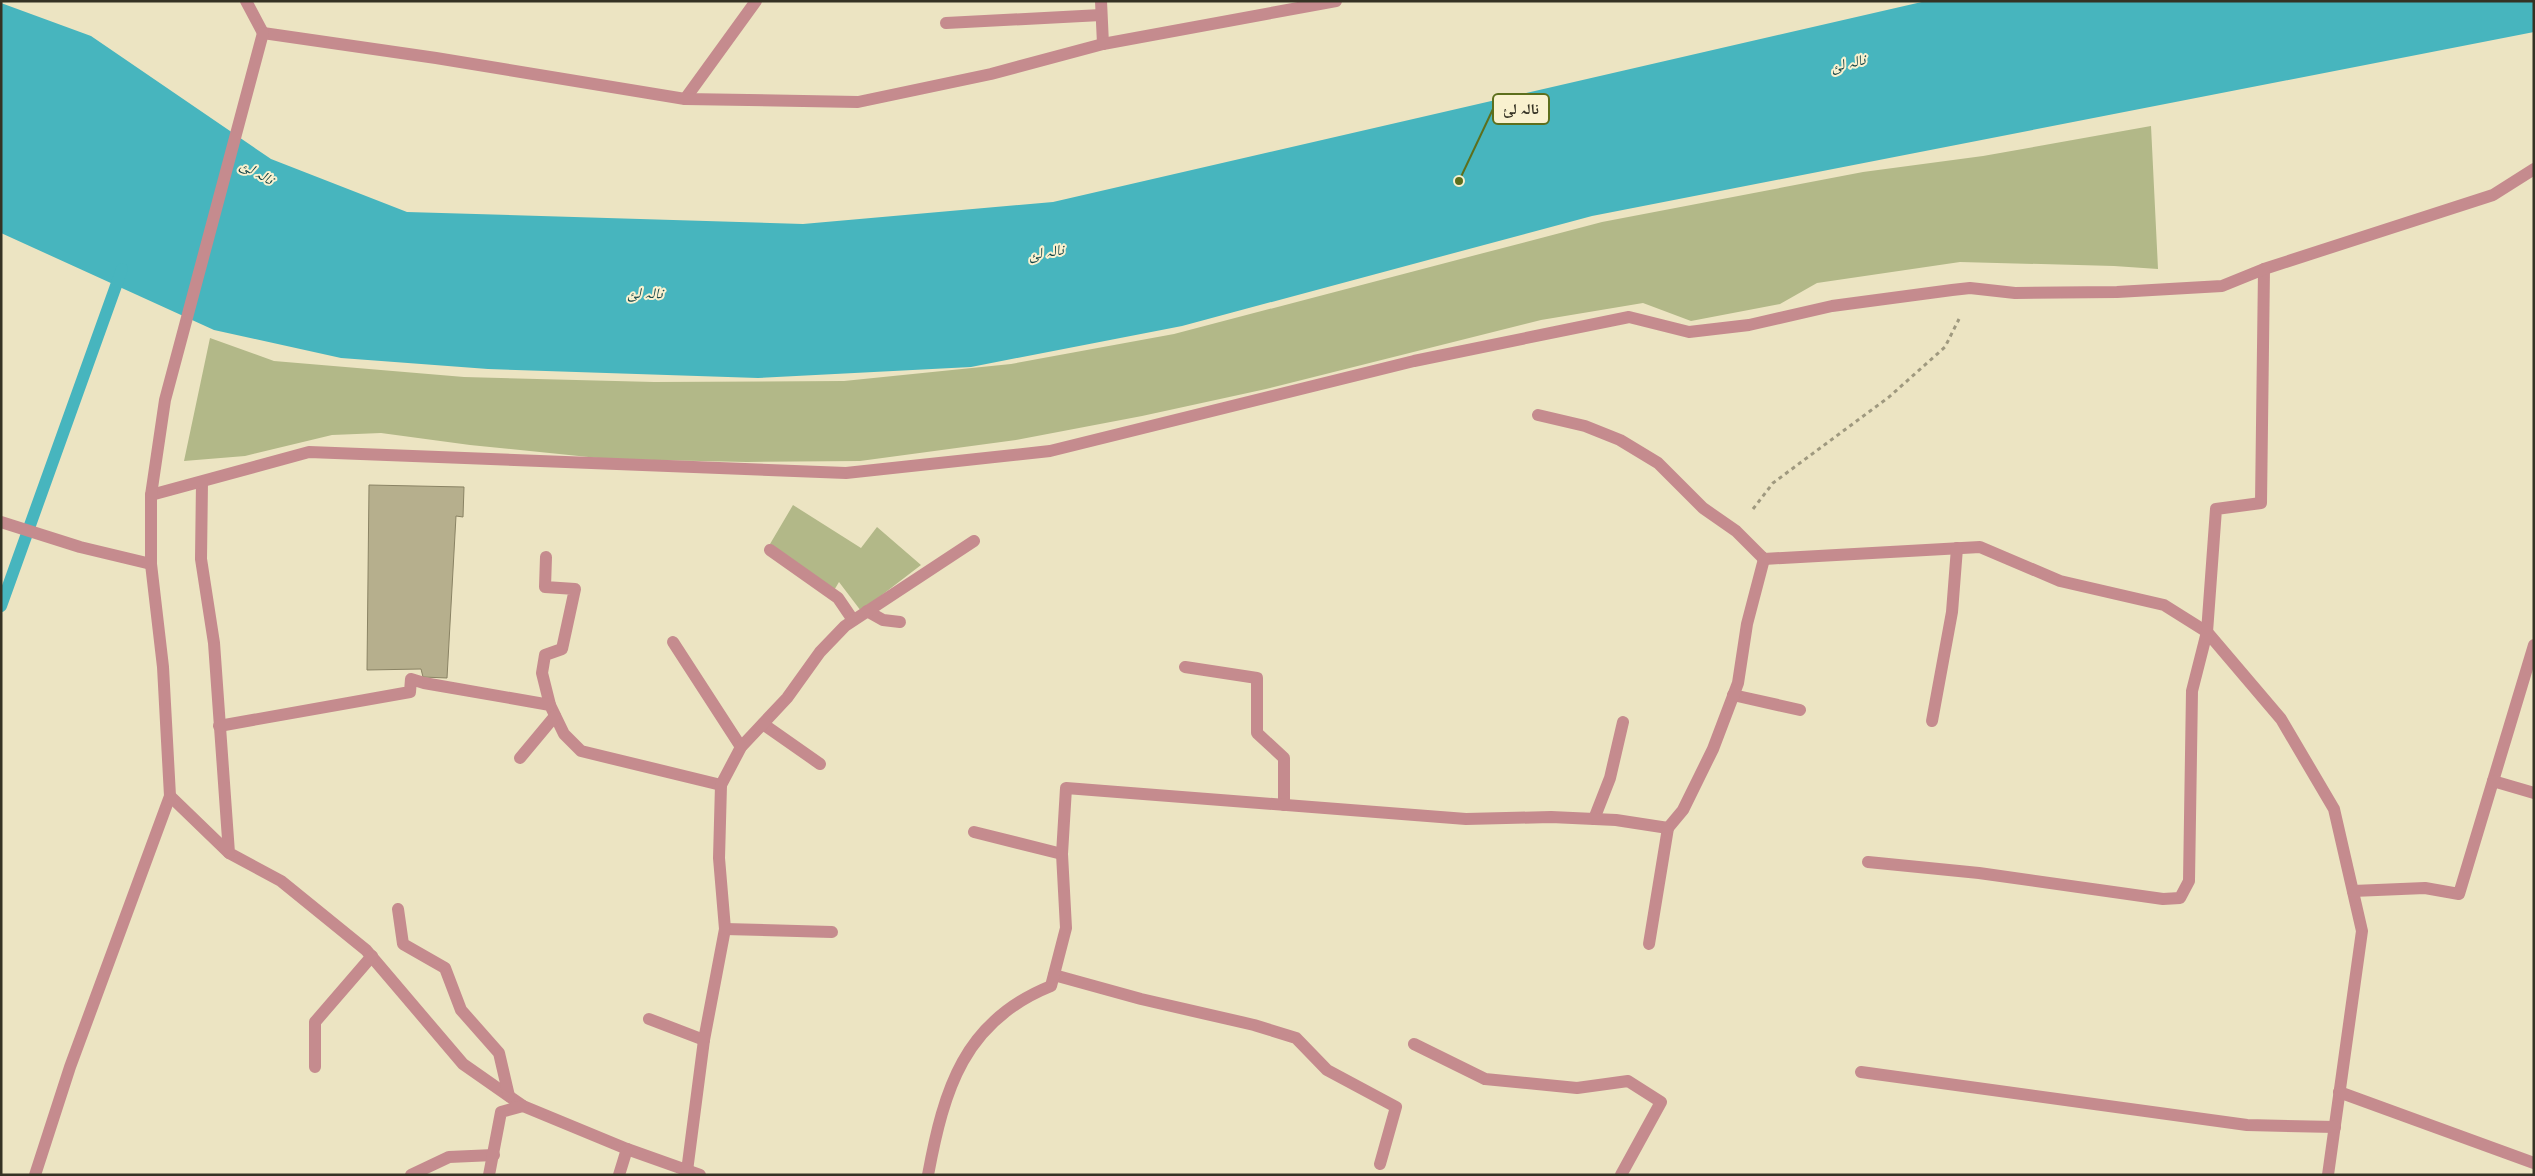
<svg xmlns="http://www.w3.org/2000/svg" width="2535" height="1176" font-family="Raleway,'Noto Naskh Arabic',sans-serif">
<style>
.green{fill:#b2b888}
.water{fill:#47b5be}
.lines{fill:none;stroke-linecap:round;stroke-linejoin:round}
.stream{stroke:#47b5be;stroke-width:12}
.building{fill:#b6af8d;stroke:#8a8364}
.path{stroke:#9f997f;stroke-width:3;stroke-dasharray:4 4;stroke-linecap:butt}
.minor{stroke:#c58b8e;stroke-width:12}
.tertiary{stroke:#c58b8e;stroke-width:12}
.labels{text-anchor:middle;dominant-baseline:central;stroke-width:4;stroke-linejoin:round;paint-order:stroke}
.water-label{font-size:15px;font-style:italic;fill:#0c3f44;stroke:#f9f1cf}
.leader{fill:none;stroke:#5d6f1d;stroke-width:2}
.callout-dot{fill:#5d6f1d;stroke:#f9f1cf;stroke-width:2}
.callout{fill:#f9f1cf;stroke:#5d6f1d;stroke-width:2}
.callout-label{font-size:15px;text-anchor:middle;font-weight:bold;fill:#353224}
</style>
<rect width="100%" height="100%" fill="#ece4c2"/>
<g class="green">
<path d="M2151 126 2158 269 2114 266 1960 262 1817 283 1780 304 1691 321 1643 303 1541 320 1266 389 1142 416 1016 440 860 461 747 462 608 459 470 445 381 433 332 435 245 456 184 461 210 338 274 361 464 377 654 382 844 381 1011 364 1174 334 1602 222 1863 172 1983 156Z"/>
<path d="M793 505 861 548 877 527 921 565 861 611 839 582 833 592 770 544Z"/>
</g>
<path class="water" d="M1926 1H2534V32L1592 216 1182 326 971 367 758 378 488 369 341 358 214 330 1 233V3L91 36 271 159 407 212 803 224 1053 202Z"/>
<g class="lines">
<path class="stream" d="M1 606 122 269"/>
</g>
<path class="building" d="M369 485 464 487 463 517 456 516 447 678 423 677 421 669 367 670Z"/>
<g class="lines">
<path class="path" d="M1753 509 1773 483 1889 397 1945 347 1959 319"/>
<g class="minor">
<path d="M1101 1 1103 44"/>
<path d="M946 23 1101 15"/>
<path d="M685 99 756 1"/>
<path d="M1538 415 1585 426 1620 440 1658 463 1703 508 1736 531 1764 559 1980 547 2060 581 2164 605 2207 632 2281 719 2334 809 2362 931 2328 1175"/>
<path d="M202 482 201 559 214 643 229 853 281 881 366 950 463 1064 523 1106 627 1149 700 1175"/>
<path d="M770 550 838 598 853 620"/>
<path d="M546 557 545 587 575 589 562 649 545 655 542 673 550 705"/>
<path d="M867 611 883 620 900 622"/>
<path d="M673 642 741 747"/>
<path d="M1185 667 1257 678V733L1284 758V805"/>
<path d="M1733 695 1800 710"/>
<path d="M1932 721 1952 612 1957 548"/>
<path d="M763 724 820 764"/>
<path d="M219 726 410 692 411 679 424 683 550 705 564 734 581 751 721 785"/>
<path d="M520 758 555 716"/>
<path d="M2493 781 2534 645"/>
<path d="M1594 819 1610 778 1623 722"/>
<path d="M974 832 1062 854"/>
<path d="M1868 862 1979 873 2163 899 2180 898 2189 881 2192 691 2207 632 2216 509 2261 503 2264 269"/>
<path d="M2353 891 2425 888 2459 894 2493 781 2534 793"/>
<path d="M398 909 403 944 445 968 461 1010 499 1053 509 1096"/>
<path d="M725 929 832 932"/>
<path d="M1649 944 1668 828"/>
<path d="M1054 975 1141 999 1254 1025 1296 1038 1327 1070 1396 1107 1380 1164"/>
<path d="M649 1019 704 1040"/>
<path d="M1414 1044 1485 1079 1577 1088 1628 1081 1661 1102 1621 1175"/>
<path d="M315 1067V1022L372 956"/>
<path d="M1861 1072 2247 1125 2335 1127"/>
<path d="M2339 1092 2534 1163"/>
<path d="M687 1171 704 1040 725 929 719 858 721 785 741 747 787 698 820 652 845 626 974 541"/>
<path d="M411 1175 449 1157 494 1155"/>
<path d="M489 1175 501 1112 523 1106"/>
<path d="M619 1175 627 1149"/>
<path d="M928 1175C944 1089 964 1021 1051 986L1066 928 1062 854 1066 788 1466 819 1551 817 1616 820 1668 828 1683 810 1713 749 1738 683 1747 624 1764 559"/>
</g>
<g class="tertiary">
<path d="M246 1 263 33"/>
<path d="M263 33 436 58 685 99 858 102 991 74 1103 44 1336 1"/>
<path d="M151 495 309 452 846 473 1050 451 1414 361 1629 317 1689 332 1749 325 1832 306 1952 290 1970 288 2015 293 2117 292 2222 286 2264 269 2493 195 2534 169"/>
<path d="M1 522 80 547 151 564"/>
<path d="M170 796 229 853"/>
<path d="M35 1175 70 1067 170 796 163 667 151 564V495L165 400 263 33"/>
</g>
</g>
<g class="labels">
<g class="water-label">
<text transform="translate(1848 63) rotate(-13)">نالہ لئ</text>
<text transform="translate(257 172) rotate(30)">نالہ لئ</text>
<text transform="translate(1046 252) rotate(-9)">نالہ لئ</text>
<text transform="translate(645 293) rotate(1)">نالہ لئ</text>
</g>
</g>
<path class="leader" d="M1459 181L1493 109"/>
<circle class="callout-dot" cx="1459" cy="181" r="5"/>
<rect class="callout" x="1493" y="94" width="56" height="30" rx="5"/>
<g class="callout-label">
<text x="1521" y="114">نالہ لئ</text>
</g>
<rect width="2535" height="1176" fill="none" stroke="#353224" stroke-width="5"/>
</svg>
